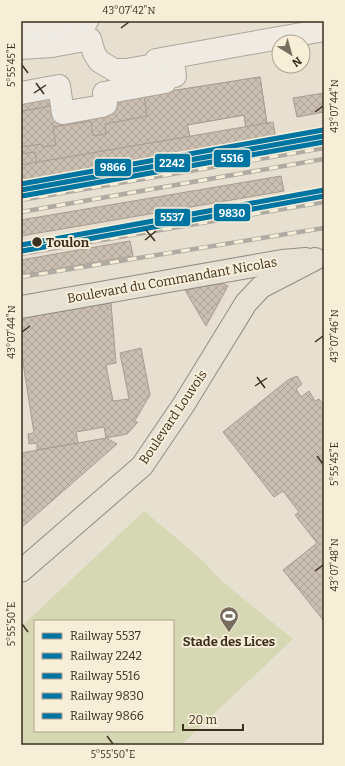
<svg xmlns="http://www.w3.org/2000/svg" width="345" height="766" font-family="Bitter,serif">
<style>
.garden{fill:#d6d7b3;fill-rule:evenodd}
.building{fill:url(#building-cross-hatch);stroke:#a89c90}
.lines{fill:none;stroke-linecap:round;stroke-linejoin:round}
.minor-casing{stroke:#ada599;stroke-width:24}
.major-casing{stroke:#928b80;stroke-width:24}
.minor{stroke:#efebe3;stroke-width:22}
.major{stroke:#e6e1d4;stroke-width:22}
.rail-casing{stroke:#afaaa2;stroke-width:4.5}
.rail{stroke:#f7eed8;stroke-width:3;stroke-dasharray:9;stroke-linecap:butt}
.rail-1-casing{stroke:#f7eed8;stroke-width:8}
.rail-2-casing{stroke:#f7eed8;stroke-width:8}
.rail-3-casing{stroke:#f7eed8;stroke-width:8}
.rail-4-casing{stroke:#f7eed8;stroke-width:8}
.rail-5-casing{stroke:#f7eed8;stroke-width:8}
.rail-1{stroke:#0075a1;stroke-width:5}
.rail-2{stroke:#0075a1;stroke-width:5}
.rail-3{stroke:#0075a1;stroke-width:5}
.rail-4{stroke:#0075a1;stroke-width:5}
.rail-5{stroke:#0075a1;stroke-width:5}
.ticks{fill:none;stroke:#3d2e20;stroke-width:1.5}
.stop-dot{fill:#3d2e20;stroke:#f7eed8;stroke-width:1.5}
.labels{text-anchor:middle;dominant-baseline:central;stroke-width:4;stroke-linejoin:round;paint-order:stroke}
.stop-label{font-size:13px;font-weight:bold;fill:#3d2e20;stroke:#f7eed8;text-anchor:start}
.street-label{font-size:13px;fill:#3d2e20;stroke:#f7eed8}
.poi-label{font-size:13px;font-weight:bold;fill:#3d2e20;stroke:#f7eed8}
.line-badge{stroke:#f7eed8;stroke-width:1.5}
.badge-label{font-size:11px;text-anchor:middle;font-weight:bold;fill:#fff}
.neatline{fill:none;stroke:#3d2e20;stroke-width:1.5}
.ticks-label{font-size:10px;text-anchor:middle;fill:#3d2e20}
</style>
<defs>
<pattern id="building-cross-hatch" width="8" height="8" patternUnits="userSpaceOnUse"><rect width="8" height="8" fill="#cbbfb2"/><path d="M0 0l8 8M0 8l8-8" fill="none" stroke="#afa499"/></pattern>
</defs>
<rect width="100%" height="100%" fill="#e7e0d1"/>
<path class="garden" d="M144 511 200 558 224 583 293 639 181 745H21V627ZM35 621H173V731H35Z"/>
<g class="building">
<path d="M260 77 267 124 246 128 244 115 187 125 190 137 21 166V111L62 104 63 113 104 93 167 92Z"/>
<path d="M260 77 267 124 246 128 244 115 187 125 190 137 37 163 35 152 21 154V147L42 144V147L56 145 53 127 91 121 93 136 106 134 105 124 147 116 144 95Z"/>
<path d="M59 86 62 104 21 111V93Z"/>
<path d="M324 93V112L297 117 293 98Z"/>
<path d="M273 122 276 139 21 183V165Z"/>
<path d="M281 176 284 191 21 236V220Z"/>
<path d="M130 241 133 256 21 275V260Z"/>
<path d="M222 283 228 286 206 326 185 290Z"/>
<path d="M111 303 116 363 106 365 113 401 129 399 120 353 141 348 150 395 134 422H138L127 434 106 438 104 427 76 432 78 443 37 450V443L29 444 28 434 34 433 21 350V318Z"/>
<path d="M297 376 302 384 296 389 301 397 309 391 315 401 319 399 324 405V621L283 570 317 543 295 515 299 512 283 491 274 497 223 432 288 380Z"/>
<path d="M106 438 117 444 21 528V453Z"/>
</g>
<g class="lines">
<defs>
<g id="minor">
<path d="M21 31H31L87 21"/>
<path d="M21 48 52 46 90 39 94 53 99 61 114 70H126L173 62 175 76 164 78 165 82 104 93 106 104 101 105 102 106 63 113 59 86 21 93"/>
<path d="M156 60 324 30"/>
</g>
<g id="major">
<path d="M21 307 282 261 306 259"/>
<path d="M21 571 142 466 184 404 246 303 261 287 315 259"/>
</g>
</defs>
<use href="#minor" class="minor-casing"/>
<use href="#major" class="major-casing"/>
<use href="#minor" class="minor"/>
<use href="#major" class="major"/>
<defs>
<g id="rail">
<path d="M21 200 324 148"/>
<path d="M21 212 324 159"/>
<path d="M21 254 324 202"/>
<path d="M21 277 324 228"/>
</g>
</defs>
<use href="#rail" class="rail-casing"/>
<use href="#rail" class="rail"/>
<defs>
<path id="rail-1" d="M21 245 324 190"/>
<path id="rail-2" d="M21 190 324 136"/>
<path id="rail-3" d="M22 196 324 142"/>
<path id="rail-4" d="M22 251 324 196"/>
<path id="rail-5" d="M21 184 323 130"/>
</defs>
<use href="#rail-1" class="rail-1-casing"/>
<use href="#rail-2" class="rail-2-casing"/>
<use href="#rail-3" class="rail-3-casing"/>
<use href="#rail-4" class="rail-4-casing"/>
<use href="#rail-5" class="rail-5-casing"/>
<use href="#rail-1" class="rail-1"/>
<use href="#rail-2" class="rail-2"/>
<use href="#rail-3" class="rail-3"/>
<use href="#rail-4" class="rail-4"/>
<use href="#rail-5" class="rail-5"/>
</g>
<path class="ticks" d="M121 28 129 22M22 65 28 73M36 83 44 94M34 93 46 85M315 112 323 106M146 230 155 241M145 240 156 231M22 332 30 326M315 342 323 336M257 377 265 388M255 386 267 378M317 456 323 464M315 571 323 565M22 624 28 632M107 736 113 744"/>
<defs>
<symbol id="stadium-pin" viewBox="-11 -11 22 30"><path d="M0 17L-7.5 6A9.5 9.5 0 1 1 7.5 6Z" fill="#786c5e" stroke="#f7eed8"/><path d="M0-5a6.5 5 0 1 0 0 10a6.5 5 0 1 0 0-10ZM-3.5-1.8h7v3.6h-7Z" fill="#fff"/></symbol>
</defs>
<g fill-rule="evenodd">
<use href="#stadium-pin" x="218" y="605" width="22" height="30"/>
</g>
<circle class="stop-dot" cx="37" cy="242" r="5.5"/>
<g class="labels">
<g class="stop-label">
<text x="46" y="242">Toulon</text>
</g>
<g class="street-label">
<text transform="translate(172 280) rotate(-10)">Boulevard du Commandant Nicolas</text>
<text transform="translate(173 417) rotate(-56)">Boulevard Louvois</text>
</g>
<g class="poi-label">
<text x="229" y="641">Stade des Lices</text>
</g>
</g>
<g class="line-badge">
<rect x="213" y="149" width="38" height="19" rx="4" fill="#0075a1"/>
<rect x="154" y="153" width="37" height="20" rx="4" fill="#0075a1"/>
<rect x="94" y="158" width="38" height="19" rx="4" fill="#0075a1"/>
<rect x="213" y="203" width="38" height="19" rx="4" fill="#0075a1"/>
<rect x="154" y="208" width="37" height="19" rx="4" fill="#0075a1"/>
</g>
<g class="badge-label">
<text x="232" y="162">5516</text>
<text x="172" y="167">2242</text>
<text x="113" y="171">9866</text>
<text x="232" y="217">9830</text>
<text x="172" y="221">5537</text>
</g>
<rect width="345" height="766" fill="none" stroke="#f7eed8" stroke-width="44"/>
<rect x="34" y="620" width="140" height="112" fill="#f7eed8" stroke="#ada18e"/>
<rect x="42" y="633" width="20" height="6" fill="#0075a1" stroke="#ada18e"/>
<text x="70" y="640" font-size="12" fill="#3d2e20">Railway 5537</text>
<rect x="42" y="653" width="20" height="6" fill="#0075a1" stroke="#ada18e"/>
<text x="70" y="660" font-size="12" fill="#3d2e20">Railway 2242</text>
<rect x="42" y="673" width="20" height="6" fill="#0075a1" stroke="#ada18e"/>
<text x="70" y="680" font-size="12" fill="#3d2e20">Railway 5516</text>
<rect x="42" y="693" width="20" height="6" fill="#0075a1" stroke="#ada18e"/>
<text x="70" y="700" font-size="12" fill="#3d2e20">Railway 9830</text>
<rect x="42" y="713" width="20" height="6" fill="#0075a1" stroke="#ada18e"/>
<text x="70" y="720" font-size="12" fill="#3d2e20">Railway 9866</text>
<g transform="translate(291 54) rotate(143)"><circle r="19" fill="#f7eed8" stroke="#ada18e"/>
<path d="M0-3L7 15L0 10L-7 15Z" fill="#786c5e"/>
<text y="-6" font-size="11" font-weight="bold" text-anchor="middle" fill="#3d2e20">N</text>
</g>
<path d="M183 724v6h60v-6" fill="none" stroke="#3d2e20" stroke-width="2"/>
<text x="189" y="724" font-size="12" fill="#3d2e20" stroke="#f7eed8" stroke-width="3" paint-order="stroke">20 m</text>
<rect x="22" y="22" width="301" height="722" class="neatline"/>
<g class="ticks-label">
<text x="129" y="14">43°07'42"N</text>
<text transform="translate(11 65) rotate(-90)" y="4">5°55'45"E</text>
<text transform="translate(334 106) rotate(-90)" y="4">43°07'44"N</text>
<text transform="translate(11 332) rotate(-90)" y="4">43°07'44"N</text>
<text transform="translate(334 336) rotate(-90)" y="4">43°07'46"N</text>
<text transform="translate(334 464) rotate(-90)" y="4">5°55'45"E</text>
<text transform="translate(334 565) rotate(-90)" y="4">43°07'48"N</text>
<text transform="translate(11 624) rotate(-90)" y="4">5°55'50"E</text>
<text x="113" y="758">5°55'50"E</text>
</g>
</svg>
